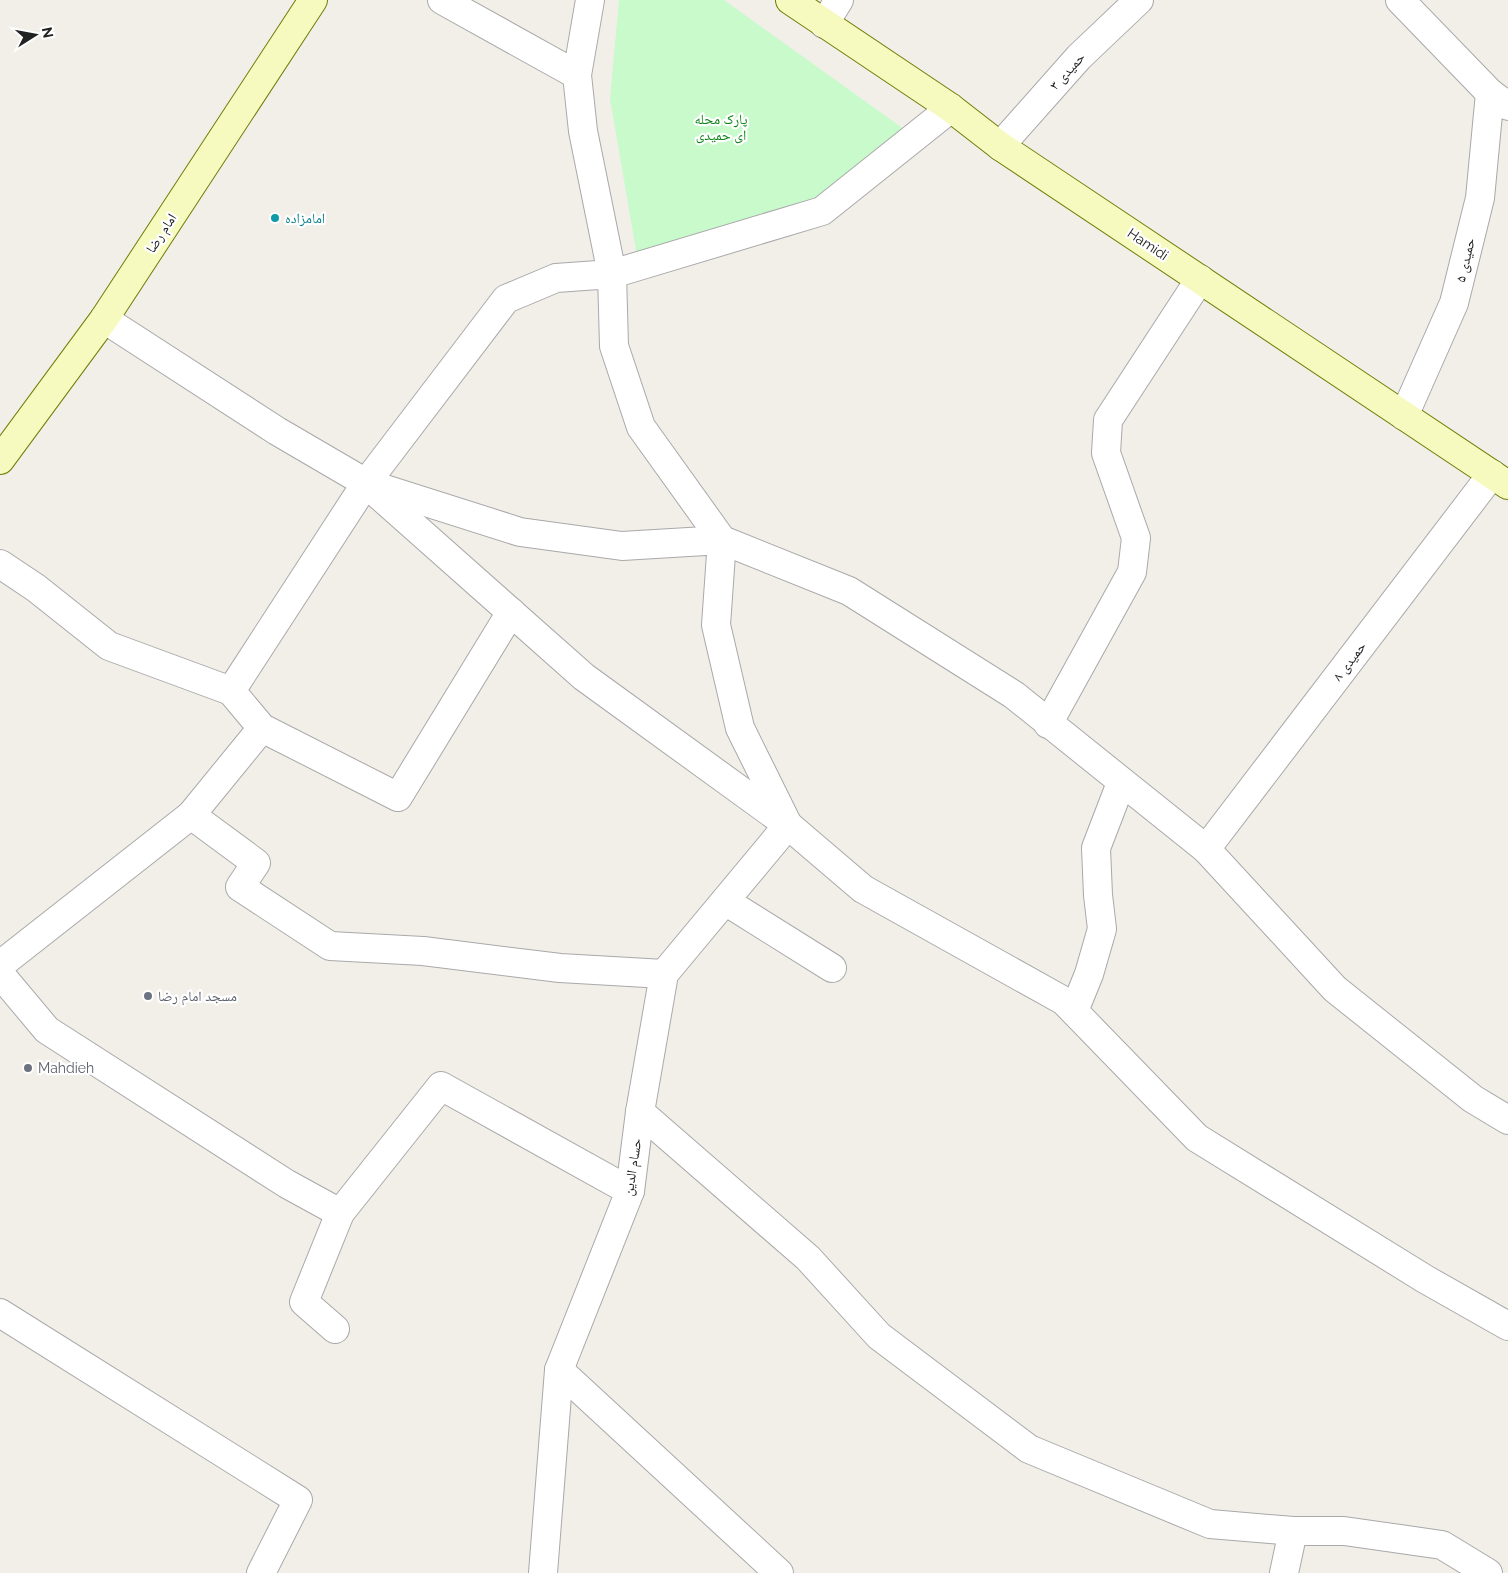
<svg xmlns="http://www.w3.org/2000/svg" width="1508" height="1573" font-family="Raleway,'Noto Naskh Arabic',sans-serif">
<style>
.park{fill:#c8facc}
.lines{fill:none;stroke-linecap:round;stroke-linejoin:round}
.street-casing{stroke:#a9a9a9;stroke-width:30}
.secondary-casing{stroke:#707d05;stroke-width:30}
.street{stroke:#fff;stroke-width:28}
.secondary{stroke:#f7fabf;stroke-width:28}
.culture-dot{fill:#0f9aa8;stroke:#fff;stroke-width:2}
.worship-dot{fill:#6b7280;stroke:#fff;stroke-width:2}
.labels{text-anchor:middle;dominant-baseline:central;stroke-width:4.5;stroke-linejoin:round;paint-order:stroke}
.street-label{font-size:14px;fill:#222;stroke:#fff}
.park-label{font-size:14px;fill:#0c8416;stroke:#fff}
.culture-label{font-size:14px;fill:#0d838f;stroke:#fff;text-anchor:start}
.worship-label{font-size:14px;fill:#5b616d;stroke:#fff;text-anchor:start}
</style>
<rect width="100%" height="100%" fill="#f2efe9"/>
<path class="park" d="M619 0H724L915 137 838 191 702 247 637 256 610 99Z"/>
<g class="lines">
<defs>
<g id="street">
<path d="M442 0 577 75"/>
<path d="M590 0 577 75 583 131 612 274 822 211 951 108"/>
<path d="M1400 0 1490 93 1508 106"/>
<path d="M824 24 839 0"/>
<path d="M1000 146 1079 57 1139 0"/>
<path d="M104 319 277 431 366 483 506 299 556 278 612 274 614 346 641 427 722 540 849 591 1014 695 1206 849 1335 989 1473 1099 1508 1120"/>
<path d="M1404 416 1454 303 1480 198 1490 93"/>
<path d="M366 483 520 532 622 546 722 540 716 625 740 728 788 825 664 974 640 1112 630 1191 559 1370 543 1573"/>
<path d="M372 489 584 677 788 825 863 889 1064 1001 1197 1138 1425 1279 1508 1326"/>
<path d="M0 564 36 588 109 646 231 691 366 483"/>
<path d="M231 691 262 728 398 797 511 612"/>
<path d="M1048 724 1132 572 1136 538 1106 453 1108 420 1200 279"/>
<path d="M191 815 262 728"/>
<path d="M1206 849 1492 474"/>
<path d="M725 901 832 968"/>
<path d="M0 965 191 815 256 863 240 887 330 946 423 951 560 968 664 974"/>
<path d="M0 974 47 1030 287 1184 340 1213 441 1086 630 1191"/>
<path d="M1074 1011 1089 974 1102 929 1098 895 1096 848 1121 783"/>
<path d="M640 1112 808 1258 879 1336 1029 1449 1210 1524 1293 1531"/>
<path d="M0 1313 298 1500 261 1573"/>
<path d="M335 1329 304 1302 340 1213"/>
<path d="M559 1370 779 1573"/>
<path d="M1284 1573 1293 1531H1344L1442 1545 1488 1573"/>
</g>
<g id="secondary">
<path d="M790 0 951 108 1000 146 1508 485"/>
<path d="M0 460 104 319 313 0"/>
</g>
</defs>
<use href="#street" class="street-casing"/>
<use href="#secondary" class="secondary-casing"/>
<use href="#street" class="street"/>
<use href="#secondary" class="secondary"/>
</g>
<circle class="culture-dot" cx="275" cy="218" r="5"/>
<g class="worship-dot">
<circle cx="148" cy="996" r="5"/>
<circle cx="28" cy="1068" r="5"/>
</g>
<g class="labels">
<g class="street-label">
<text transform="translate(1067 71) rotate(-48)">حمیدی ۳</text>
<text transform="translate(161 233) rotate(-57)">امام رضا</text>
<text transform="translate(1148 244) rotate(34)">Hamidi</text>
<text transform="translate(1465 260) rotate(-77)">حمیدی ۵</text>
<text transform="translate(1349 661) rotate(-53)">حمیدی ۸</text>
<text transform="translate(632 1167) rotate(-81)">حسام الدین</text>
</g>
<g class="park-label">
<text x="721" y="119">پارک محله<tspan x="721" dy="16">ای حمیدی</tspan></text>
</g>
<g class="culture-label">
<text x="285" y="218">امامزاده</text>
</g>
<g class="worship-label">
<text x="158" y="996">مسجد امام رضا</text>
<text x="38" y="1068">Mahdieh</text>
</g>
</g>
<g transform="translate(35 35) rotate(79)" stroke="#ffffff" stroke-width="4" paint-order="stroke">
<path d="M0-4L9 19L0 12L-9 19Z" fill="#222222"/>
<text y="-8" font-size="14" font-weight="bold" text-anchor="middle" fill="#222222">N</text>
</g>
</svg>
